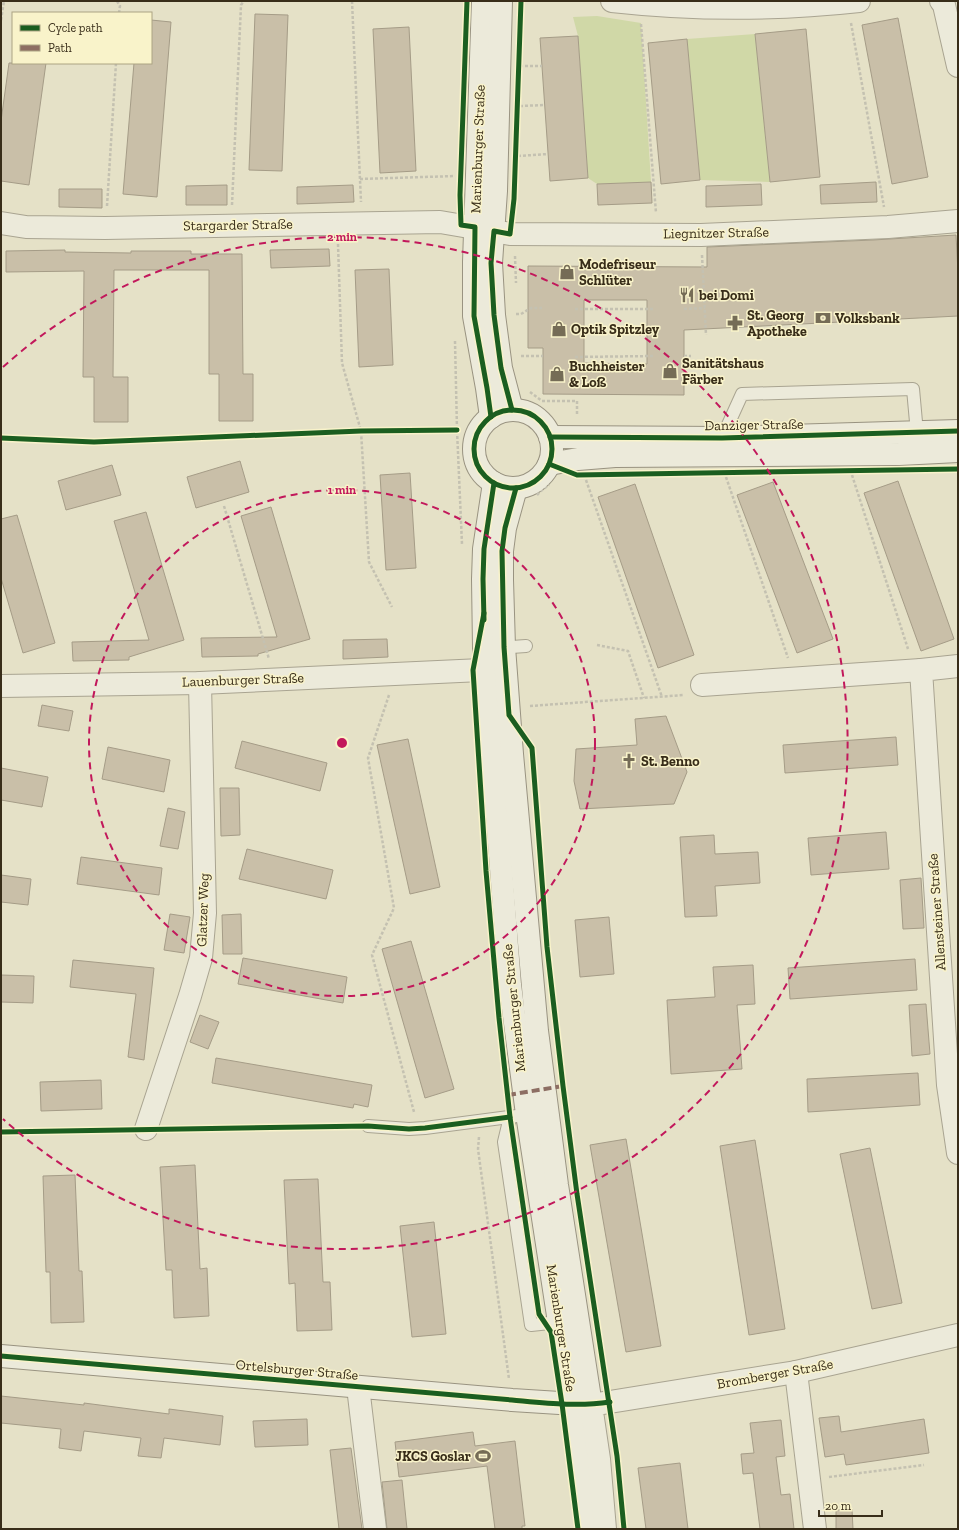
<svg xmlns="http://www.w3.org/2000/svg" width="959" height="1530" font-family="'Zilla Slab',serif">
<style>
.green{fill:#d0d8a7}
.building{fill:#c9bfa8;stroke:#a59c87;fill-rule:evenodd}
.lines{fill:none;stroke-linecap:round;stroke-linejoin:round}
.lane-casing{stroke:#a9a491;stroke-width:14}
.street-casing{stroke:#a9a491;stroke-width:24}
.secondary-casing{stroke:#999381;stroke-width:24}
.path{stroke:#c4c1b1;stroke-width:2.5;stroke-dasharray:3 2;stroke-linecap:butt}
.lane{stroke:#eceada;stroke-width:12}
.street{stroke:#eceada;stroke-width:22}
.secondary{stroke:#eceada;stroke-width:22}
.quiet{stroke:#8d6e63;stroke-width:4;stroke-dasharray:8 4;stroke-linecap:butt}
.cycleway-casing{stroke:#f9f3ca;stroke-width:8}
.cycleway{stroke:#1b5e20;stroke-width:5}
.ring{fill:none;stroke:#c2185b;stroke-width:2;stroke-dasharray:7 5}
.labels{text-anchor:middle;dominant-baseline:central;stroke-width:3;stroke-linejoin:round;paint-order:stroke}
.street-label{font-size:14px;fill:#382d19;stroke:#f9f3ca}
.poi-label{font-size:14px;font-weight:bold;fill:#382d19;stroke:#f9f3ca;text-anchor:start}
.centre{fill:#c2185b;stroke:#f9f3ca;stroke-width:2}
.ring-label{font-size:12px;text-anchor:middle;font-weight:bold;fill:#c2185b;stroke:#f9f3ca;stroke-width:3;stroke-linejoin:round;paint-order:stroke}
</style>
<rect width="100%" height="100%" fill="#e5e1c7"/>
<g class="green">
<path d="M597 16 641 23 651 182 597 184 588 178 578 36 573 17Z"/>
<path d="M755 34 770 182 700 180 687 39Z"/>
</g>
<g class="building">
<path d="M255 14 288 15 282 171 249 170Z"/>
<path d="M898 18 928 177 892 184 862 25Z"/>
<path d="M151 20 171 22 157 197 123 194 134 63H151Z"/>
<path d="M409 27 416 171 380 173 373 29Z"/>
<path d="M806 29 820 177 770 182 755 34Z"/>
<path d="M578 36 588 178 550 181 540 38Z"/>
<path d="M687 39 700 180 661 184 648 43Z"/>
<path d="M9 63H46L29 185 1 181V121Z"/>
<path d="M651 182 652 203 598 205 597 184Z"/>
<path d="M876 182 877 202 821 204 820 185Z"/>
<path d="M761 184 762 205 706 207V186Z"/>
<path d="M227 185V205H186V186Z"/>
<path d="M353 185 354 202 297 204V187Z"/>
<path d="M59 189H102V208L59 207Z"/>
<path d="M956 235 958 272V316L684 330V395L543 394V348H528V266L707 267V247L873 240ZM584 300H647V364L584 363Z"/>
<path d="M329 249 330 266 271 268 270 250Z"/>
<path d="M65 250V252L131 253V251H191V254H242L243 374H253V421H219V374H209V270H114L113 377H128V422H94V377H83L84 271 6 272V251Z"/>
<path d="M389 269 393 365 359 367 355 270Z"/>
<path d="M240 461 249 492 196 508 187 477Z"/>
<path d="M112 465 121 495 66 510 58 481Z"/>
<path d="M410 473 416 568 386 570 380 475Z"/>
<path d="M898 481 954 639 921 651 864 493Z"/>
<path d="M773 482 833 639 797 653 737 495Z"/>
<path d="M635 484 694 655 658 668 598 497Z"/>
<path d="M271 507 310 639 258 654V656L202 657 201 638 277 637 241 516Z"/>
<path d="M146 512 184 640 129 657V660L73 661 72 642 149 640 114 521Z"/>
<path d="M17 515 55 643 23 653 1 578V519Z"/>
<path d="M387 639 388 657 343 659V640Z"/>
<path d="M42 705 73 711 69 731 38 726Z"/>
<path d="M666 716 687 772 674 804 580 809 574 781 576 749 637 745 635 719Z"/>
<path d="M896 737 898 765 785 773 783 745Z"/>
<path d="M408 739 440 887 410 894 377 745Z"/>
<path d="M242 741 327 763 320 791 235 768Z"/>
<path d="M108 747 170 760 164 792 102 779Z"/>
<path d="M1 768 48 777 42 807 1 800Z"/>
<path d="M220 788H239L240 835 221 836Z"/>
<path d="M168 808 185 812 178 849 160 846Z"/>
<path d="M886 832 889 869 811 875 808 838Z"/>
<path d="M714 835 715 854 758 852 760 883 715 886 717 916 685 917 680 837Z"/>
<path d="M247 849 333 870 326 899 239 879Z"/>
<path d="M81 857 162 868 159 895 77 884Z"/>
<path d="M1 875 31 879 28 905 1 902Z"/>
<path d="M921 878 924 928 903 929 900 880Z"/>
<path d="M170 914 190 917 184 953 164 950Z"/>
<path d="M241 914 242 954H223L222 915Z"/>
<path d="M609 917 614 974 580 977 575 920Z"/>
<path d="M411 941 454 1089 425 1098 382 949Z"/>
<path d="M243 958 347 977 343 1003 238 984Z"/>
<path d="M915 959 917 990 790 999 788 968Z"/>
<path d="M73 960 154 968 144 1060 128 1057 136 994 70 987Z"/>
<path d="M753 965 755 1004 737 1005 742 1069 671 1074 667 1000 715 997 713 967Z"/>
<path d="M1 975 34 976 33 1003 1 1002Z"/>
<path d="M926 1004 930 1054 912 1056 909 1005Z"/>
<path d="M200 1015 219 1022 208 1049 190 1042Z"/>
<path d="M216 1058 372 1085 368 1107 354 1104 353 1108 212 1083Z"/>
<path d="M918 1073 920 1105 808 1112 807 1079Z"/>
<path d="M101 1080 102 1109 41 1111 40 1082Z"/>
<path d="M626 1139 661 1346 626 1352 590 1145Z"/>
<path d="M755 1140 785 1329 749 1335 720 1146Z"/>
<path d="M870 1148 902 1303 872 1309 840 1154Z"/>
<path d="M195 1165 200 1269 207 1268 209 1316 174 1318 172 1270H166L160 1167Z"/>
<path d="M75 1175 79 1271H82L84 1322 51 1323 50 1272H46L43 1176Z"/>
<path d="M318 1179 323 1282H330L332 1330 297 1331 295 1283 289 1284 284 1180Z"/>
<path d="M434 1222 446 1334 412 1337 400 1226Z"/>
<path d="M1 1396 84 1405V1403L169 1414V1409L223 1416 220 1445 164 1438 161 1458 138 1456 141 1438 84 1431 81 1451 59 1448 61 1429 1 1423Z"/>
<path d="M839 1416 841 1432 924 1419 929 1453 846 1465 844 1454 825 1457 819 1418Z"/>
<path d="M307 1419 308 1445 255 1447 253 1421Z"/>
<path d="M781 1420 785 1456 776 1457 781 1495 790 1494 794 1529H760L753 1473 743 1474 741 1454 754 1453 750 1423Z"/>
<path d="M473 1432 475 1446 515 1441 525 1526H522V1529H495L487 1466 399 1477 395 1442Z"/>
<path d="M351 1448 362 1529H339L330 1450Z"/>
<path d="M680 1463 688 1529H646L638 1468Z"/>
<path d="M402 1480 407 1529H387L382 1482Z"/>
<path d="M852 1509 853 1529H836V1510Z"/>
</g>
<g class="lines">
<defs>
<g id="lane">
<path d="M722 438 742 394 913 389 917 433 914 436"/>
<path d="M499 648 526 646"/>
<path d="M510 1117 504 1142 531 1325 559 1322"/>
<path d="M368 1126 409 1129 425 1128 517 1116"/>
</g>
<g id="street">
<path d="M612 1C693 10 777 10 859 1"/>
<path d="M941 1 944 5 958 66"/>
<path d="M1 223 26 227 105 228 440 222 510 234 701 235 888 227 958 221"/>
<path d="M958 666 921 670 948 1085 958 1153"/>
<path d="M702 685 921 670"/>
<path d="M1 686 200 683 503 669"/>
<path d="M146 1129 190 996 201 958 205 913 200 683"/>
<path d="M796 1372 815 1529"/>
<path d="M358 1387 375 1529"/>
<path d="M573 1405 588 1529"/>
<path d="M605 1529 599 1459 591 1405 796 1372 958 1335"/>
</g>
<g id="secondary">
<path d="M483 1 474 262V316L487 388 491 417"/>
<path d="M501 1 496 191 491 263 494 315 501 368 512 410"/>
<circle cx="513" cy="449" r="39"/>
<path d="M550 437 722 438 958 431"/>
<path d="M549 464 578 459 615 456 899 454 958 451"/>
<path d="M494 483 484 549 483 579 484 648 510 985 527 1114 559 1322 573 1405"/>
<path d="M1 1356 512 1400 591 1405 557 1185 537 1031 512 754 504 647 502 580V551L505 528 516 488"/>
</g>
</defs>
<use href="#lane" class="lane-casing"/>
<use href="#street" class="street-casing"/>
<use href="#secondary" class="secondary-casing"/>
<g class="path">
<path d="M117 1 120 6 119 13"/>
<path d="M352 1 361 202"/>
<path d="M1 20 4 1"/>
<path d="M851 23 884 207"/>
<path d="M641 24 656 213"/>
<path d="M520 66H542"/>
<path d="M520 106 545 105"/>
<path d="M518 156 548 154"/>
<path d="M360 179 455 176"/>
<path d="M232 205 241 5 244 1"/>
<path d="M107 206 116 63"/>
<path d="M338 244 342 363 361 431 369 562 392 607"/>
<path d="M702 255 706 335"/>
<path d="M515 256 516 283"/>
<path d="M575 309H654"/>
<path d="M684 309 705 308"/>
<path d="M516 314H521L531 308H542"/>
<path d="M455 341 457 430 462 544"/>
<path d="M521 356H543"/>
<path d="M684 356H691"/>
<path d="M575 357 654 356"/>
<path d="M530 392 542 401H577V416"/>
<path d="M852 475 908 649"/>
<path d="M726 477 788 658"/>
<path d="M586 480 662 697"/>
<path d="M537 495 542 490 549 485"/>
<path d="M224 506 269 659"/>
<path d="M597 645 628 651 644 698"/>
<path d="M389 695 368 758 394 908 372 955 414 1112"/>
<path d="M530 706 684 695"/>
<path d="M479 1137 478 1149 509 1379"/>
<path d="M829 1477 924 1465"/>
</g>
<use href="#lane" class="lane"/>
<use href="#street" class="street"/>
<use href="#secondary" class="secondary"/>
<path class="quiet" d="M508 1095 563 1086"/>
<defs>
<g id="cycleway">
<path d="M467 1 460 195 461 225 475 227 474 316 487 388 491 417"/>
<path d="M512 410 501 368 494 315 491 263 494 231 510 234 514 199 521 1"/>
<circle cx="513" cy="449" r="39"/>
<path d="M550 437 722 438 958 431"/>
<path d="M1 438 94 442 361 431 457 430"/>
<path d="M549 464 577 475 958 469"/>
<path d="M516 488 505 528 502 551 504 647 509 715 532 748 547 947 563 1086 577 1194 617 1456 624 1529"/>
<path d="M484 613 473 670 486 871 499 1018 510 1117 539 1314 551 1332 562 1404 578 1529"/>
<path d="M484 620 483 579 484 549 494 483"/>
<path d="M1 1132 368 1126 409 1129 425 1128 510 1117"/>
<path d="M1 1356 512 1400C545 1403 577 1407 610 1402"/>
</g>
</defs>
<use href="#cycleway" class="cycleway-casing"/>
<use href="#cycleway" class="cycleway"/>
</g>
<g class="ring">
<circle cx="342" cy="743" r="253"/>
<path d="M3 367A506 506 0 1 1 3 1119"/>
</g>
<defs>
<symbol id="shop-bare" viewBox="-9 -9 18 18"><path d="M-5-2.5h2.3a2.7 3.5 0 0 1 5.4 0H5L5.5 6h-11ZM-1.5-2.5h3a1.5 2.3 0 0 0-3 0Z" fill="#756c56" stroke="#f9f3ca" stroke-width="2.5" paint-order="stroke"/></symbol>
<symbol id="restaurant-bare" viewBox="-9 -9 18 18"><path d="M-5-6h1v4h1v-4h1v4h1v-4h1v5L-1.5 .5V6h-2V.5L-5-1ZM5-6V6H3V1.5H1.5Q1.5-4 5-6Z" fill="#756c56" stroke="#f9f3ca" stroke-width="2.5" paint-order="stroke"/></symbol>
<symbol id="bank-bare" viewBox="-9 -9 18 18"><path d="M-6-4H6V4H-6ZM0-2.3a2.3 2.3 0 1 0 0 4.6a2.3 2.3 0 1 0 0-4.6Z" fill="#756c56" stroke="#f9f3ca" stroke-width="2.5" paint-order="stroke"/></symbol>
<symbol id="pharmacy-bare" viewBox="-9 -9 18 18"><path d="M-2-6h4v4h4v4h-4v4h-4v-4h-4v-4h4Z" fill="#756c56" stroke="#f9f3ca" stroke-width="2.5" paint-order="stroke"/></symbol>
<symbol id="church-bare" viewBox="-9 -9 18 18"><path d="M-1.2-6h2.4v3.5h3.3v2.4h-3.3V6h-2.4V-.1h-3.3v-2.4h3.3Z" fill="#756c56" stroke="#f9f3ca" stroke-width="2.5" paint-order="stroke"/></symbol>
<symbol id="stadium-bare" viewBox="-9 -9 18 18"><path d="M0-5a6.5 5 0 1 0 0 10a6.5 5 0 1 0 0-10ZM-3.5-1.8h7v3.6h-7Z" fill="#756c56" stroke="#f9f3ca" stroke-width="2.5" paint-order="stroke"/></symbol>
</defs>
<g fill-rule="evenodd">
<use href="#shop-bare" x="556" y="261" width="22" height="22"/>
<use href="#restaurant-bare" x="676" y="284" width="22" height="22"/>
<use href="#bank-bare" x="812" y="307" width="22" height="22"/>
<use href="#pharmacy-bare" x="724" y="312" width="22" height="22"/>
<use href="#shop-bare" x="548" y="318" width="22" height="22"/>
<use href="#shop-bare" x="659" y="360" width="22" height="22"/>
<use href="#shop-bare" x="546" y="363" width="22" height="22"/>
<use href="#church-bare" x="618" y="750" width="22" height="22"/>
<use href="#stadium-bare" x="472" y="1445" width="22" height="22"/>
</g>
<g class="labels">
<g class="street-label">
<text transform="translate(478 149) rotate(-88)">Marienburger Straße</text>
<text transform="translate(238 225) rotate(-1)">Stargarder Straße</text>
<text transform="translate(716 233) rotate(-1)">Liegnitzer Straße</text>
<text transform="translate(754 425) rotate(-1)">Danziger Straße</text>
<text transform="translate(243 680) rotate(-2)">Lauenburger Straße</text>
<text transform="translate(203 910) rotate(-88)">Glatzer Weg</text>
<text transform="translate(937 912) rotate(-94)">Allensteiner Straße</text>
<text transform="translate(514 1008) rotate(-96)">Marienburger Straße</text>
<text transform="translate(561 1328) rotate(81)">Marienburger Straße</text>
<text transform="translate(297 1370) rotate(5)">Ortelsburger Straße</text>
<text transform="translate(775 1374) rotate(-10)">Bromberger Straße</text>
</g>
<g class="poi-label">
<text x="579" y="264">Modefriseur<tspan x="579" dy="16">Schlüter</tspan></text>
<text x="699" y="295">bei Domi</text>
<text x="747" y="315">St. Georg<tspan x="747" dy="16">Apotheke</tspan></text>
<text x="835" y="318">Volksbank</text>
<text x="571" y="329">Optik Spitzley</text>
<text x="682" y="363">Sanitätshaus<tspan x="682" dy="16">Färber</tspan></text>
<text x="569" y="366">Buchheister<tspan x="569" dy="16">&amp; Loß</tspan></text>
<text x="641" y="761">St. Benno</text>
<text x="471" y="1456" text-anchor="end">JKCS Goslar</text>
</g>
</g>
<circle cx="342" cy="743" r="6" class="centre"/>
<g class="ring-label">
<text x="342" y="241">2 min</text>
<text x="342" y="494">1 min</text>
</g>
<rect width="959" height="1530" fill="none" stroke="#382d19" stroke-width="4"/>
<rect x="12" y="12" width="140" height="52" fill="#f9f3ca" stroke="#aca483"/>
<rect x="20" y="25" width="20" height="6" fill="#1b5e20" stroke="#aca483"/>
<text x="48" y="32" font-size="12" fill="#382d19">Cycle path</text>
<rect x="20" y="45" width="20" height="6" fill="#8d6e63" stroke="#aca483"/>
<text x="48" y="52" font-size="12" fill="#382d19">Path</text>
<path d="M819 1510v6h63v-6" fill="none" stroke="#382d19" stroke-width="2"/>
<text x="825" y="1510" font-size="12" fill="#382d19" stroke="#f9f3ca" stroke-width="3" paint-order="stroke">20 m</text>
</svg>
